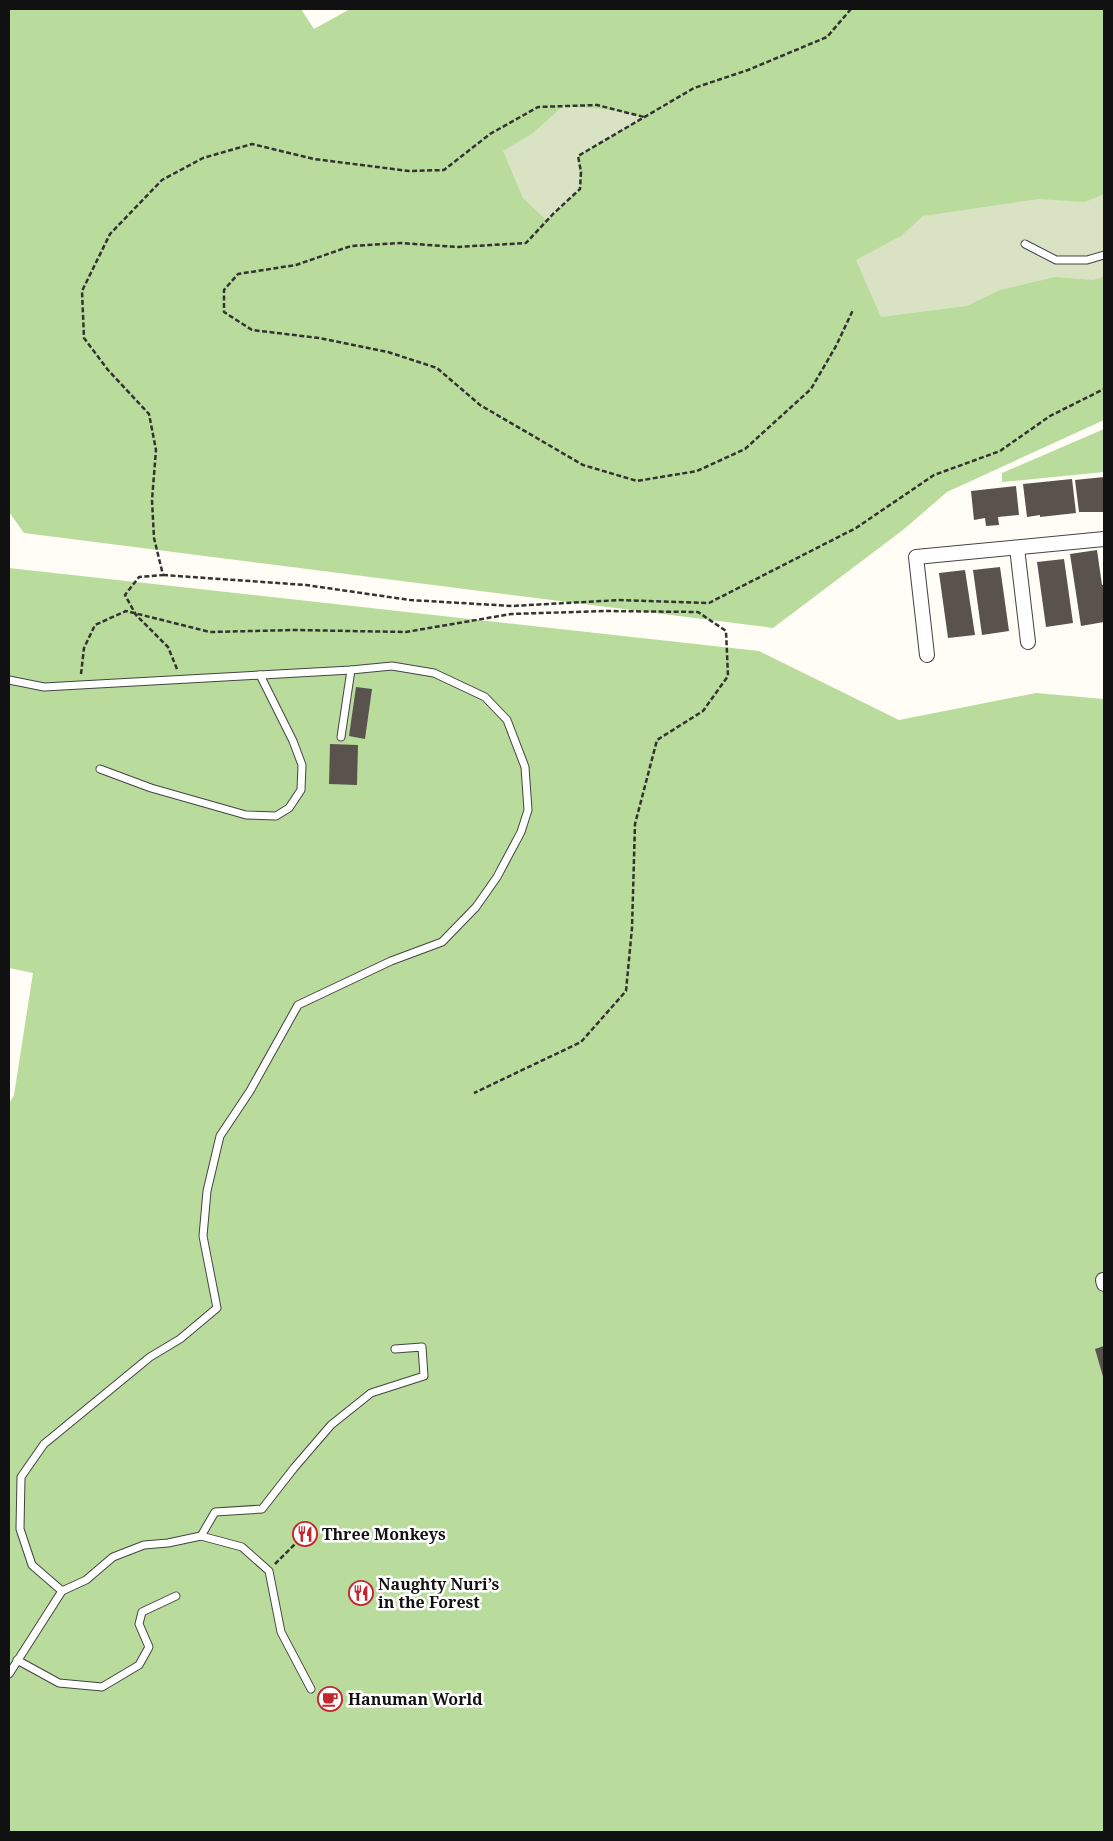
<svg xmlns="http://www.w3.org/2000/svg" width="1113" height="1841" font-family="'Noto Serif',serif">
<style>
.forest{fill:#b9dc9c}
.cemetery{fill:#d9e3c4}
.building{fill:#5a524d}
.lines{fill:none;stroke-linecap:round;stroke-linejoin:round}
.lane-casing{stroke:#444;stroke-width:9}
.street-casing{stroke:#444;stroke-width:16}
.path{stroke:#333;stroke-width:2.5;stroke-dasharray:5 2.5;stroke-linecap:butt}
.lane{stroke:#fff;stroke-width:7}
.street{stroke:#fff;stroke-width:14}
.labels{text-anchor:middle;dominant-baseline:central;stroke-width:5;stroke-linejoin:round;paint-order:stroke}
.poi-label{font-size:16px;font-weight:bold;fill:#111;stroke:#fff;text-anchor:start}
</style>
<rect width="100%" height="100%" fill="#fffdf5"/>
<g class="forest">
<path d="M9 9H301L314 29 350 9H1104V420L947 492 903 530 773 628 24 533 9 512Z"/>
<path d="M1104 429V472L1002 482V473Z"/>
<path d="M9 568 759 651 899 720 1036 693 1104 699V1832H9V1104L14 1095 33 973 9 968Z"/>
</g>
<g class="cemetery">
<path d="M563 106 615 110 644 117 578 156 580 189 547 221 523 198 503 151 533 133Z"/>
<path d="M1104 194V277L1093 280 1055 277 1000 290 967 306 881 317 856 260 901 236 923 216 1039 199 1085 202Z"/>
</g>
<g class="building">
<path d="M1104 477V512H1079L1075 480Z"/>
<path d="M1072 479 1076 513 1040 517V515L1027 517 1023 484Z"/>
<path d="M1016 486 1019 515 998 517 999 525 986 526 985 518 974 520 971 491Z"/>
<path d="M1097 550 1102 585H1104V622L1081 626 1070 554Z"/>
<path d="M1064 559 1073 623 1046 627 1037 562Z"/>
<path d="M1000 567 1009 631 982 635 973 570Z"/>
<path d="M965 570 975 635 948 638 939 573Z"/>
<path d="M356 687 372 689 365 739 349 736Z"/>
<path d="M330 744 358 745 357 785 329 784Z"/>
<path d="M1104 1346V1380L1095 1349Z"/>
</g>
<g class="lines">
<defs>
<g id="lane">
<path d="M1025 244 1056 260H1087L1104 255"/>
<path d="M9 680 44 687 351 670 392 666 434 673 485 697 507 720 525 767 528 810 521 832 497 877 476 907 442 942 391 961 298 1005 250 1091 220 1136 207 1191 203 1236 217 1308 180 1339 150 1357 44 1444 21 1477 20 1529 32 1565 62 1591 86 1580 113 1557 144 1545 168 1543 201 1536 242 1547 269 1571 281 1632 311 1689"/>
<path d="M341 737 351 670"/>
<path d="M100 769 151 788 246 815 276 816 289 808 301 790 302 765 293 741 260 675"/>
<path d="M201 1536 215 1512 262 1509 294 1468 331 1425 371 1393 424 1376 422 1347 395 1349"/>
<path d="M17 1660 59 1683 102 1687 139 1665 149 1647 139 1624 142 1612 176 1596"/>
<path d="M9 1674 62 1591"/>
</g>
<g id="street">
<path d="M1017 548 1028 642"/>
<path d="M927 655 916 557 1104 539"/>
<path d="M1103 1280 1104 1284"/>
</g>
</defs>
<use href="#lane" class="lane-casing"/>
<use href="#street" class="street-casing"/>
<g class="path">
<path d="M851 9 827 37 748 70 694 88 578 156 581 172 580 189 553 214 526 243 457 247 401 243 351 246 296 265 238 274 224 290V312L252 330 319 338 388 352 437 368 480 405 583 465 637 481 697 471 745 449 811 389 836 346 853 310"/>
<path d="M163 575 306 585 410 600 512 606 620 600 709 603 856 528 934 475 1000 451 1050 416 1104 389"/>
<path d="M177 669 168 647 136 615 125 595 139 577 163 575 154 538 152 500 156 450 149 414 108 370 84 338 82 291 110 234 162 180 203 158 252 144 314 159 409 171 444 170 490 134 538 107 597 105 644 117"/>
<path d="M81 674 84 648 95 625 126 611 210 632 295 630 406 632 511 614 604 611 698 612 726 631 728 676 703 711 657 740 635 824 632 928 626 991 581 1042 474 1093"/>
<path d="M275 1564 304 1535"/>
</g>
<use href="#lane" class="lane"/>
<use href="#street" class="street"/>
</g>
<defs>
<symbol id="restaurant-ring" viewBox="-11 -11 22 22"><circle r="9.5" fill="#fff" stroke="#c4262e" stroke-width="1.5"/><path d="M-5-6h1v4h1v-4h1v4h1v-4h1v5L-1.5 .5V6h-2V.5L-5-1ZM5-6V6H3V1.5H1.5Q1.5-4 5-6Z" fill="#c4262e"/></symbol>
<symbol id="cafe-ring" viewBox="-11 -11 22 22"><circle r="9.5" fill="#fff" stroke="#c4262e" stroke-width="1.5"/><path d="M-5.5-4.5H6V0H3Q3 3.5 0 3.5H-2.5Q-5.5 3.5-5.5 0ZM3-3.2v2h1.7v-2ZM-6 4.5H4V6H-6Z" fill="#c4262e"/></symbol>
</defs>
<g fill-rule="evenodd">
<use href="#restaurant-ring" x="291" y="1520" width="28" height="28"/>
<use href="#restaurant-ring" x="347" y="1579" width="28" height="28"/>
<use href="#cafe-ring" x="316" y="1685" width="28" height="28"/>
</g>
<g class="labels">
<g class="poi-label">
<text x="322" y="1534">Three Monkeys</text>
<text x="378" y="1584">Naughty Nuri’s<tspan x="378" dy="18">in the Forest</tspan></text>
<text x="348" y="1699">Hanuman World</text>
</g>
</g>
<rect width="1113" height="1841" fill="none" stroke="#111111" stroke-width="20"/>
</svg>
